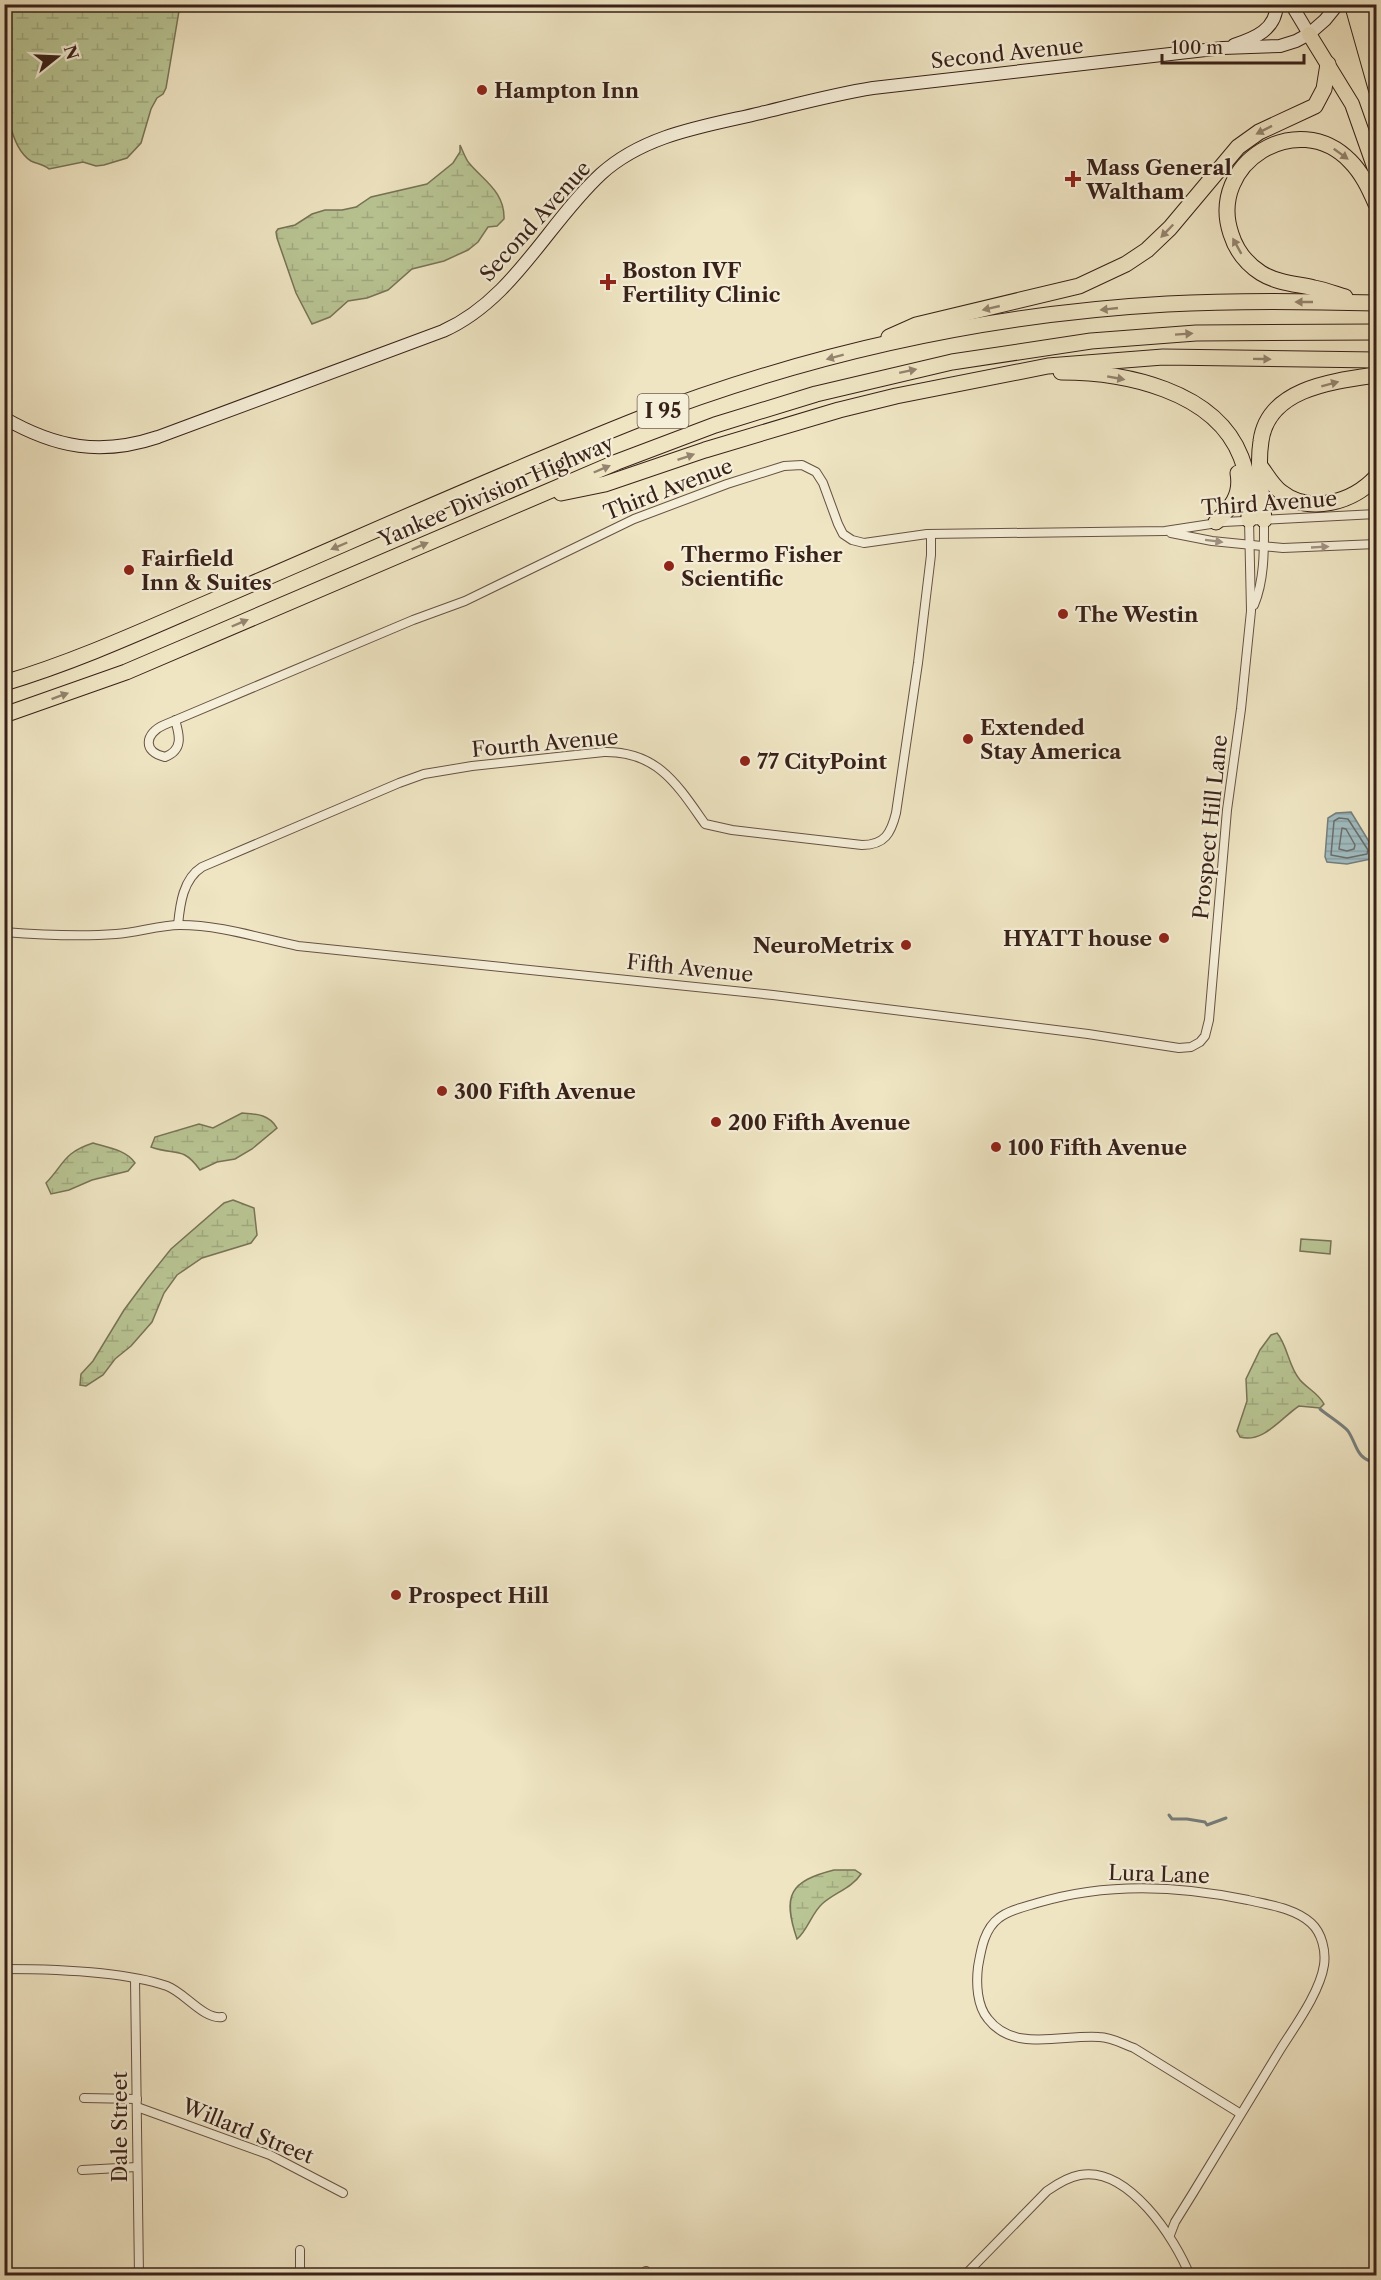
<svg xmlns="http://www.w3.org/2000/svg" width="1381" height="2280" font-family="'Libre Caslon Text',serif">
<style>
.wetland{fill:url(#wetland-marsh);stroke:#787356;stroke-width:1.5}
.park{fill:#b9c594;stroke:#787356;stroke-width:1.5}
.water{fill:url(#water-rules);stroke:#767e7d;stroke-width:1.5}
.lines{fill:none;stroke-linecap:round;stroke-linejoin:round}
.shore{stroke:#6c6e6c;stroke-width:1.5}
.stream{stroke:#767e7d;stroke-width:3}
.street-casing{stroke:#665244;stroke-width:10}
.secondary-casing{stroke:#382119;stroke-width:14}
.primary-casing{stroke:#382119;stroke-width:16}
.highway-casing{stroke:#382119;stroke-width:17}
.street{stroke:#f5eed8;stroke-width:8}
.secondary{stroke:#f5eed8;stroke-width:12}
.primary{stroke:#efe5c3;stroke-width:14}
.highway{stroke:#efe5c3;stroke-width:15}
.oneway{fill:#94836e}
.oneway2{fill:#a09282}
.poi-dot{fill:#8f2418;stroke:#f5eed8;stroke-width:2}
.labels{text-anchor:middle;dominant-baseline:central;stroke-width:4.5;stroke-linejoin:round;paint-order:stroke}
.shield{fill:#f5eed8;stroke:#715e52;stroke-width:1.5}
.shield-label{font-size:20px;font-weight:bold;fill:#382119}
.street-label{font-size:21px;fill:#382119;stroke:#f5eed8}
.poi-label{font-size:21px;font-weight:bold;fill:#382119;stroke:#f5eed8;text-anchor:start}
</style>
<defs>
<pattern id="wetland-marsh" width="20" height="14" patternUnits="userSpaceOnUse" patternTransform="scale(1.5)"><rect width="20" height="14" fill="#b9c594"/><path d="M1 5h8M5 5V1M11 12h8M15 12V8" fill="none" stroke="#a0a97f"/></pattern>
<pattern id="water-rules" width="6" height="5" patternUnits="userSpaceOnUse" patternTransform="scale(1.5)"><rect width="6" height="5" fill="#a0bcbf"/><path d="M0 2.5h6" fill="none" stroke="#8ba1a4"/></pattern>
</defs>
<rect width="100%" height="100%" fill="#efe5c3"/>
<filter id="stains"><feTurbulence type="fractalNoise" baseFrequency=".00333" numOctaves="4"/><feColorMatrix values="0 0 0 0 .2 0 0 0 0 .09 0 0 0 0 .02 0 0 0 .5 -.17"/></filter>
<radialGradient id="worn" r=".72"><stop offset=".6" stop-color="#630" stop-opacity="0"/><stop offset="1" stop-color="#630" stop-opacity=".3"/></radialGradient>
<g class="wetland">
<path d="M4 5H180L166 88 163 94 157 98 151 109 141 143 127 158 104 165 96 166 83 162 49 169C43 164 37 164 31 161 15 151 12 128 5 113Z"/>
<path d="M460 145C463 151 465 158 469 163 484 181 505 192 504 219L497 226 488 227 478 242 468 250 444 261 412 269 388 290 367 298 348 301 330 317 312 324 296 293 277 238 276 232 278 229 295 225 312 214 325 210H342L356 207 371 197 427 184 453 163 460 152Z"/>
<path d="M242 1113C256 1114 269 1114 277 1128L252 1149 235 1159 217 1162 200 1170C182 1145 175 1156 151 1147L155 1137 199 1124 213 1128Z"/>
<path d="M93 1143C106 1147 127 1150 135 1163L128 1171 92 1180 69 1190 51 1194 46 1183C65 1163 63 1153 93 1143Z"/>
<path d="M233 1200 254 1208 257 1235 251 1243 202 1258 177 1275 164 1293 152 1322 131 1346 115 1359 103 1375 86 1386 80 1385 81 1374 93 1361 124 1310 147 1279 171 1249 224 1203Z"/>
<path d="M1277 1333C1288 1346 1288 1366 1300 1380 1308 1389 1318 1393 1324 1404L1320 1408 1299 1406C1282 1417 1263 1444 1240 1437L1237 1431 1247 1401 1246 1379 1260 1350 1271 1335Z"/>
<path d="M834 1870H855L861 1874C852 1888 834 1893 822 1904 812 1913 807 1931 797 1939 782 1895 790 1881 834 1870Z"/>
</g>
<path class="park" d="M1301 1239 1331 1241 1330 1254 1300 1251Z"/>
<path class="water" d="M1351 812 1376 853V858L1347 864 1327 862 1325 857 1328 818 1336 813Z"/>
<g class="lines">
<g class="shore">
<path d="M1339 818 1348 819 1368 850 1367 854 1347 858 1331 855 1334 821Z"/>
<path d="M1342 828 1346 829 1355 845 1354 849 1347 851 1339 849Z"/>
</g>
<g class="stream">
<path d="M1320 1409C1327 1415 1343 1425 1348 1431 1358 1446 1355 1458 1376 1463"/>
<path d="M1169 1815 1172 1819H1187L1205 1822 1207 1825 1226 1818"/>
</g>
<defs>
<g id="street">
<path d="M1171 533 1212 541 1283 548 1376 544"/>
<path d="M1254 605C1265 579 1264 547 1264 520"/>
<path d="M175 720C180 736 183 750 165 757 142 752 145 733 164 725L413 620 465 601 634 519 727 484 784 466 802 465 816 472 823 483 838 524 843 534 852 540 864 543 927 534 1165 531 1224 522 1376 514"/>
<path d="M178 925C180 904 183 879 202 867L399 783 424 774 472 766 604 752C657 751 677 784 705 824L732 830 862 845C885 845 891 833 896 813L918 663 931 555V534"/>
<path d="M4 932C42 935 78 937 116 934 137 933 158 925 180 925 220 925 259 938 298 946L773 995 1088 1034 1179 1048 1191 1047 1200 1042 1205 1036 1209 1020 1227 810 1241 709 1251 611 1249 520"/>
<path d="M4 1969C51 1969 123 1971 167 1986 184 1992 204 2020 222 2017"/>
<path d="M135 1979 139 2276"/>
<path d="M84 2098 137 2099"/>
<path d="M137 2107 270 2155 343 2193"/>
<path d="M82 2170 137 2167"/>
<path d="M1170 2235 1175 2222 1193 2193C1222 2145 1251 2098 1280 2050 1295 2026 1320 1992 1324 1965 1326 1951 1322 1933 1311 1923 1294 1908 1269 1905 1248 1900 1177 1885 1106 1882 1037 1903 1024 1907 1009 1910 999 1918 984 1929 981 1950 978 1967 976 1984 977 2006 988 2019 1014 2053 1064 2034 1099 2037 1111 2037 1123 2044 1134 2048L1241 2114"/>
<path d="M300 2276V2250"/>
<path d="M645 2276 646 2271"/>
<path d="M964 2276 1047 2191C1057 2184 1068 2177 1080 2175 1128 2166 1175 2238 1190 2276"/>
</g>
<g id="secondary">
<path d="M1291 4 1309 34"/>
<path d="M1234 45C1255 38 1276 30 1277 4"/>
<path d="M4 418C56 448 101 456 158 437L443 331C513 300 547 224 601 174 645 134 706 126 761 113 798 104 835 94 873 88L1223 48 1280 46 1296 41 1309 34 1325 20 1338 4"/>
</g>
<g id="primary">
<path d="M1352 5 1376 90"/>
<path d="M1309 34 1352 104 1376 172"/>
</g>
<g id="highway">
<path d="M1359 4 1376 56"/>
<path d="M1345 297C1335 294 1325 290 1314 288 1297 284 1277 283 1261 273 1247 264 1236 250 1231 234 1207 163 1298 107 1350 161 1362 173 1369 188 1376 204"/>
<path d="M889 337 916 325 1079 286 1126 264 1147 250 1170 228 1238 147 1259 132 1315 106 1324 89 1328 64"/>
<path d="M1061 372C1124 372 1215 390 1241 457 1249 477 1249 499 1249 520"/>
<path d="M1260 466C1267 475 1272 485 1281 492 1310 515 1353 502 1376 477"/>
<path d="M561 493 605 484 705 450 839 410 896 396 1048 366 1163 357 1376 360"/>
<path d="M1264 520C1262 494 1257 466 1261 441 1268 388 1334 381 1376 375"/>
<path d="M1216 522C1231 507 1242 496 1238 473"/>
<path d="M4 683C78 661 149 628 219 598 359 538 498 475 639 419 807 354 987 314 1167 304 1237 300 1307 301 1376 303"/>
<path d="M4 715 126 672 617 462 715 425 816 394 952 362 1091 341 1196 333 1376 332"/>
</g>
</defs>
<use href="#street" class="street-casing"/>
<use href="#secondary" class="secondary-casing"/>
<use href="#primary" class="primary-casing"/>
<use href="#highway" class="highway-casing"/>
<use href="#street" class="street"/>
<use href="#secondary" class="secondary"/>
<use href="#primary" class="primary"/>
<use href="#highway" class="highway"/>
</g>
<defs><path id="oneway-solid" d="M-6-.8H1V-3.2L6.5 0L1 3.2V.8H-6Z" transform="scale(1.5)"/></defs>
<g class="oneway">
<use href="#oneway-solid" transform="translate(1264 130) rotate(153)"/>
<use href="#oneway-solid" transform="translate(1341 154) rotate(36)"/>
<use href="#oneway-solid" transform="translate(1167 231) rotate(134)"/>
<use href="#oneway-solid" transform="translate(1237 246) rotate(-119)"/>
<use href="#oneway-solid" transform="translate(1304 302) rotate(-180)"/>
<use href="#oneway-solid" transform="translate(991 308) rotate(167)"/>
<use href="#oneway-solid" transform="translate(1109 309) rotate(174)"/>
<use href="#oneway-solid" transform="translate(1184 334) rotate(-4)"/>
<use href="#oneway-solid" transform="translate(835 357) rotate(165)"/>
<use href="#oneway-solid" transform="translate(1262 359) rotate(1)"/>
<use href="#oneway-solid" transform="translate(908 371) rotate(-12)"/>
<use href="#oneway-solid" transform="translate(1116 378) rotate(10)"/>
<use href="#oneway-solid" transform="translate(1330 384) rotate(-15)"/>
<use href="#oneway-solid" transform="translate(686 457) rotate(-19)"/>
<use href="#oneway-solid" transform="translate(602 469) rotate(-23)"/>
<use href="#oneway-solid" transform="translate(339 546) rotate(157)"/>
<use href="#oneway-solid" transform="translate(420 546) rotate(-23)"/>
<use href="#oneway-solid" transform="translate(240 623) rotate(-23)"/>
<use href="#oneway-solid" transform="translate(60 696) rotate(-20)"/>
</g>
<g class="oneway2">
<use href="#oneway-solid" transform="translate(1214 541) rotate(7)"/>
<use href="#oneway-solid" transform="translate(1320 547) rotate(-3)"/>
</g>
<g class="poi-dot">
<circle cx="482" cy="90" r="6"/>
<path d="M1070 170h6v6h6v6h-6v6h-6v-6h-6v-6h6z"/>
<path d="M605 273h6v6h6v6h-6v6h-6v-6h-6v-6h6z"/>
<circle cx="669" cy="566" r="6"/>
<circle cx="129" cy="570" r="6"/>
<circle cx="1063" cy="614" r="6"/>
<circle cx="968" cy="739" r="6"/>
<circle cx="745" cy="761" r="6"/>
<circle cx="1164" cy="938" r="6"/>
<circle cx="906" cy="945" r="6"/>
<circle cx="442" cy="1091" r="6"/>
<circle cx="716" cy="1122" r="6"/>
<circle cx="996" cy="1147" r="6"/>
<circle cx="396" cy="1595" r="6"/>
</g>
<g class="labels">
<rect class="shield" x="637.5" y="394" width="51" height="34" rx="4.5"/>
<g class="shield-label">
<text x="663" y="411">I 95</text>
</g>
<g class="street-label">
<text transform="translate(1007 53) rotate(-6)">Second Avenue</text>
<text transform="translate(535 221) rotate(-48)">Second Avenue</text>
<text transform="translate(668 489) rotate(-21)">Third Avenue</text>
<text transform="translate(496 491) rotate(-23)">Yankee Division Highway</text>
<text transform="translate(1269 503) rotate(-4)">Third Avenue</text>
<text transform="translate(545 743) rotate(-5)">Fourth Avenue</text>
<text transform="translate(1210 827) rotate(-84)">Prospect Hill Lane</text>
<text transform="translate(690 968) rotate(6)">Fifth Avenue</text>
<text transform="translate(1159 1874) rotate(2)">Lura Lane</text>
<text transform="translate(119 2127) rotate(-90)">Dale Street</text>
<text transform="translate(248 2131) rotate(22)">Willard Street</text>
</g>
<g class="poi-label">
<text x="494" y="90">Hampton Inn</text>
<text x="1086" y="167">Mass General<tspan x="1086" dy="24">Waltham</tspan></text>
<text x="622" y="270">Boston IVF<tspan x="622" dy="24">Fertility Clinic</tspan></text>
<text x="681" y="554">Thermo Fisher<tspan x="681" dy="24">Scientific</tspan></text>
<text x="141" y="558">Fairfield<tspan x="141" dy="24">Inn &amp; Suites</tspan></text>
<text x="1075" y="614">The Westin</text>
<text x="980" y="727">Extended<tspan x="980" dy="24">Stay America</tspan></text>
<text x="757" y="761">77 CityPoint</text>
<text x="1152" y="938" text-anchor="end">HYATT house</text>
<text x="894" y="945" text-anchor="end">NeuroMetrix</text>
<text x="454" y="1091">300 Fifth Avenue</text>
<text x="728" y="1122">200 Fifth Avenue</text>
<text x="1008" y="1147">100 Fifth Avenue</text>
<text x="408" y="1595">Prospect Hill</text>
</g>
</g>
<rect width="1381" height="2280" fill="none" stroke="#efe5c3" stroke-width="24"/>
<rect x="6" y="6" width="1369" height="2268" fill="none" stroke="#382119" stroke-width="3"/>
<rect x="12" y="12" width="1357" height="2256" fill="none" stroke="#382119" stroke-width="1.5"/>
<g transform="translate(57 57) rotate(72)" stroke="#f5eed8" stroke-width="4.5" paint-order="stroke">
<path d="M0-4.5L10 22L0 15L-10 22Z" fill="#382119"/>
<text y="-9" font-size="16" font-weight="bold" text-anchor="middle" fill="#382119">N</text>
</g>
<path d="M1162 54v9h142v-9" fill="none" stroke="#382119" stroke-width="3"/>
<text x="1171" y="54" font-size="18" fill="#382119" stroke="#f5eed8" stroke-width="4.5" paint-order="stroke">100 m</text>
<rect width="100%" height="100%" filter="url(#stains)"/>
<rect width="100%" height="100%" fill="url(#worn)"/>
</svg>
